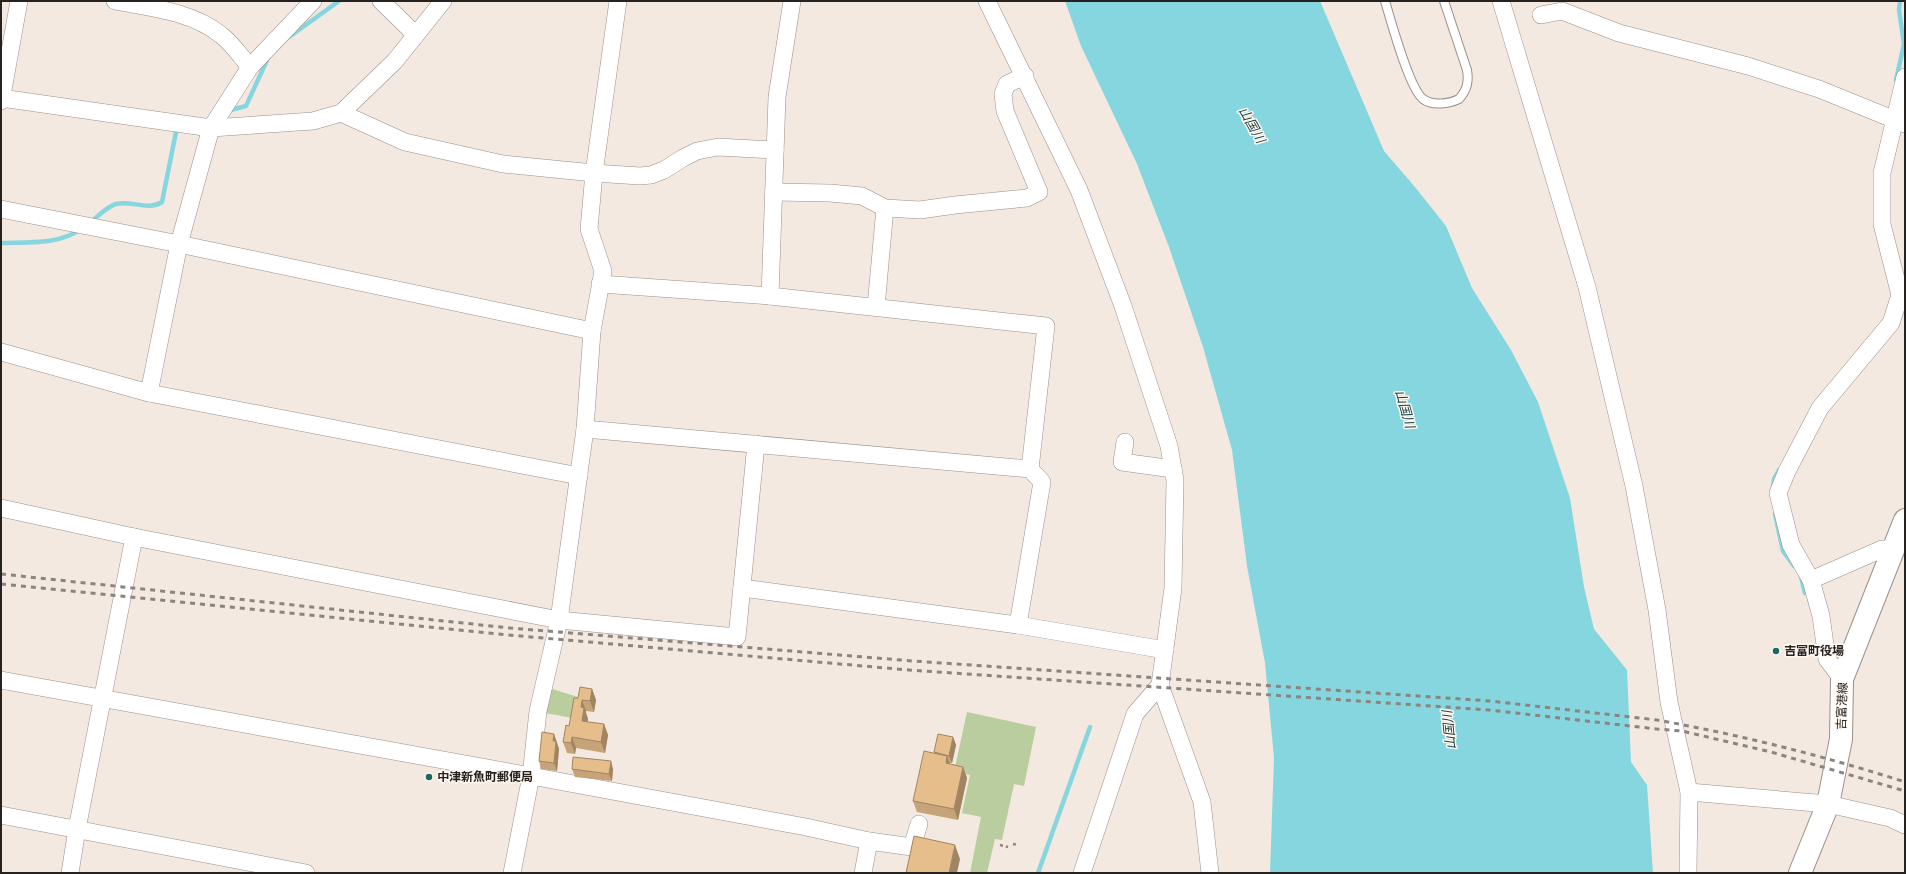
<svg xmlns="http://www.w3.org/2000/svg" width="1906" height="874" font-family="'Roboto Condensed','Noto Sans JP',sans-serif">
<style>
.green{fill:#b9cd9e}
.water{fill:#86d6df}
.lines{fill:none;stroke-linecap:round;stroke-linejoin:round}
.stream{stroke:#86d6df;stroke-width:4.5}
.service-casing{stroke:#999088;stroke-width:10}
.minor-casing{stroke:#999088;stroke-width:18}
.secondary-casing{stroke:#999088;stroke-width:24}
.path{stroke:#8e8781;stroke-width:2.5;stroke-dasharray:3 3;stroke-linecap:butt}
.service{stroke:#fff;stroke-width:8}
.minor{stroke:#fff;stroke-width:17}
.secondary{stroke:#fff;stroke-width:22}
.rail{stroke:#8b857f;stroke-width:3;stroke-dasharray:5 5;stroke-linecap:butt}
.wall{fill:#c6a378}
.shaded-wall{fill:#a18562}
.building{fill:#e6be8c;stroke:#a18562}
.poi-dot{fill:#1b6866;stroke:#fff7f0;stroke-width:1.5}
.labels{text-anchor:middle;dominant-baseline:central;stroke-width:3;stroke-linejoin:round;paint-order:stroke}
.poi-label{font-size:12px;font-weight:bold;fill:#25221f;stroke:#fff7f0;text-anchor:start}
.street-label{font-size:12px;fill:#25221f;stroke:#fff7f0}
.water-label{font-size:13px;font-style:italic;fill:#194044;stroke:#fff7f0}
</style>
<rect width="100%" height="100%" fill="#f3e9e0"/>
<g class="green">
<path d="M549 688 578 697 573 718 545 713Z"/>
<path d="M967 712 1036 727 1024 786 1014 784 1002 840 995 839 987 873H970L981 817 962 813 970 775 954 772Z"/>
</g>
<path class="water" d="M1065 1H1320L1384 151 1415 187 1446 226 1472 288 1511 350 1538 402 1570 498 1584 587 1594 629 1627 670 1631 762 1647 785 1653 873H1270L1274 758 1265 663 1247 566 1232 450 1203 347 1169 247 1137 164 1081 46Z"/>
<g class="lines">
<g class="stream">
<path d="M289 37 339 1"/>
<path d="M1896 80 1904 44 1899 10 1900 1"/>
<path d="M227 111 246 106 268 58"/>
<path d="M90 222C98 217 106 207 116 204 131 200 148 211 162 202L177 127"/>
<path d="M1 243C27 242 59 245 81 229"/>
<path d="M1773 487 1774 479 1779 470"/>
<path d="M1775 514 1783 551 1794 566"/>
<path d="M1801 577 1805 593"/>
<path d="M1038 873 1090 727"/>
</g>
<defs>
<path id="service" d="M1385 1C1391 21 1409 88 1423 99 1432 106 1449 104 1459 99 1467 90 1469 82 1467 70L1444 1"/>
<g id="minor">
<path d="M115 1C151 8 191 11 221 35 232 43 241 57 250 67"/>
<path d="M381 1 416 35"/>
<path d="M987 1 1079 190 1123 306 1169 446 1175 480 1173 588 1160 685 1202 802 1210 873"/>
<path d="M1501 1 1587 287 1634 486 1657 610 1669 702 1689 792 1688 873"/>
<path d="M1541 15 1562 11 1619 33 1748 66 1819 89 1905 124"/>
<path d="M1 98 211 128 313 121 341 113 395 61 443 1"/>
<path d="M1 101 19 1"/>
<path d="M341 113 405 142 503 164 594 173 640 176 651 175 664 170 683 158 697 151 718 147 775 150"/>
<path d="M774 192 830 193 862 196 885 208 920 210 955 205 1027 198 1039 192 1005 111 1003 94 1007 84 1025 76"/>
<path d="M1 209 179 244 592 331"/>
<path d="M600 284 770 296 1046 326 1030 469"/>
<path d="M770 296 777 97 792 1"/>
<path d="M876 307 885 208"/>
<path d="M1 352 149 393 579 476"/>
<path d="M149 393 179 244 211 128 250 67 313 1"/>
<path d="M585 429 1030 469 1042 482 1018 625"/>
<path d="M1125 442 1122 462 1173 469"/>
<path d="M1 508 134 537 559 620 737 637 756 444"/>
<path d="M1811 580 1882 549H1895"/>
<path d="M742 588 1018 625 1165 650"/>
<path d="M1842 679 1827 659 1821 616 1811 580 1791 545 1778 493 1787 471 1820 408 1891 323 1900 295 1882 224V173L1905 77"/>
<path d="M1 680 531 776 806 827 869 841 863 873"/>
<path d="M1689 792 1828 804 1890 818 1905 825"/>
<path d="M1 815 306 873"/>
<path d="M869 841 912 847 919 824"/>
<path d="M70 873 77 829 134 537"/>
<path d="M512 873 531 776 538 711 559 620 585 429 592 331 603 271 589 229 594 173 618 1"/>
<path d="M1082 873 1135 714 1160 685"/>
</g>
<path id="secondary" d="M1800 873 1828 804 1841 739 1842 679 1905 520"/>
</defs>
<use href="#service" class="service-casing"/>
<use href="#minor" class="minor-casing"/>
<use href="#secondary" class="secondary-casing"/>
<g class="path">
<path d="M1013 844 1018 845"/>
<path d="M1000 845 1008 847"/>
</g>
<use href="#service" class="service"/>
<use href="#minor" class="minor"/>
<use href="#secondary" class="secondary"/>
<g class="rail">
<path d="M1 574 510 628 913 661 1490 701 1657 720C1741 735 1824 756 1905 782"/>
<path d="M1 584 509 635 909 670 1489 710 1657 729 1682 731 1771 752 1905 791"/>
</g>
</g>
<g class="wall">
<path d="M592 689 596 700 594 712 586 711V713L588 719V722L604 724 608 735 605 753 576 748 575 754 567 753 563 742 569 726 578 698Z"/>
<path d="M554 734 559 749 557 771 541 769 539 761Z"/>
<path d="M953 737 956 745 952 763H950V764L963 767 967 778 958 820 917 812 913 801 934 754V752Z"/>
<path d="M572 769H613L612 781 575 777Z"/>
</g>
<g class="shaded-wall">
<path d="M592 689 596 700 594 712 590 701Z"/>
<path d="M582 700 586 711V713L588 719 586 732 582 721 581 707Z"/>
<path d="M604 724 608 735 605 753 601 742Z"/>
<path d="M554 734 559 749 557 771 554 763 553 741Z"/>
<path d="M572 737 576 748 575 754 571 743Z"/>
<path d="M953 737 956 745 952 763 949 756Z"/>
<path d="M947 756 951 767 946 763Z"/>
<path d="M611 761 613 769 612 781 609 774Z"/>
<path d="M963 767 967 778 958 820 954 809Z"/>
<path d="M955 845 960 859 957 873H949Z"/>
</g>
<g class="building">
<path d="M580 687 592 689 590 701 582 700 581 707 584 708 582 721 604 724 601 742 572 737 571 743 563 742 566 725 569 726 574 698H578Z"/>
<path d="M542 732 554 734 553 741H556L554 763 539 761Z"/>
<path d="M938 734 953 737 949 756 934 752Z"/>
<path d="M924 751 947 756 946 763 963 767 954 809 913 801Z"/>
<path d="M573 757 611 761 609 774 572 769Z"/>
<path d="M914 836 955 845 949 873H906Z"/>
</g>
<g class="poi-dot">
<circle cx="1776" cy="651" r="4"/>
<circle cx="429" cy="777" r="4"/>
</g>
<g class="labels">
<g class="poi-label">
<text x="1784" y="651">吉富町役場</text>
<text x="437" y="777">中津新魚町郵便局</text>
</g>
<g class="street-label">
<text transform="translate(1842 706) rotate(-88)">吉富港線</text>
</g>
<g class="water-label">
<text transform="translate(1252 125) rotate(60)">山国川</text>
<text transform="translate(1405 409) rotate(74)">山国川</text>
<text transform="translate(1449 730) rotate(-96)">山国川</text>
</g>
</g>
<rect width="1906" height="874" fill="none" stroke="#25221f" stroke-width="4"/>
</svg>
